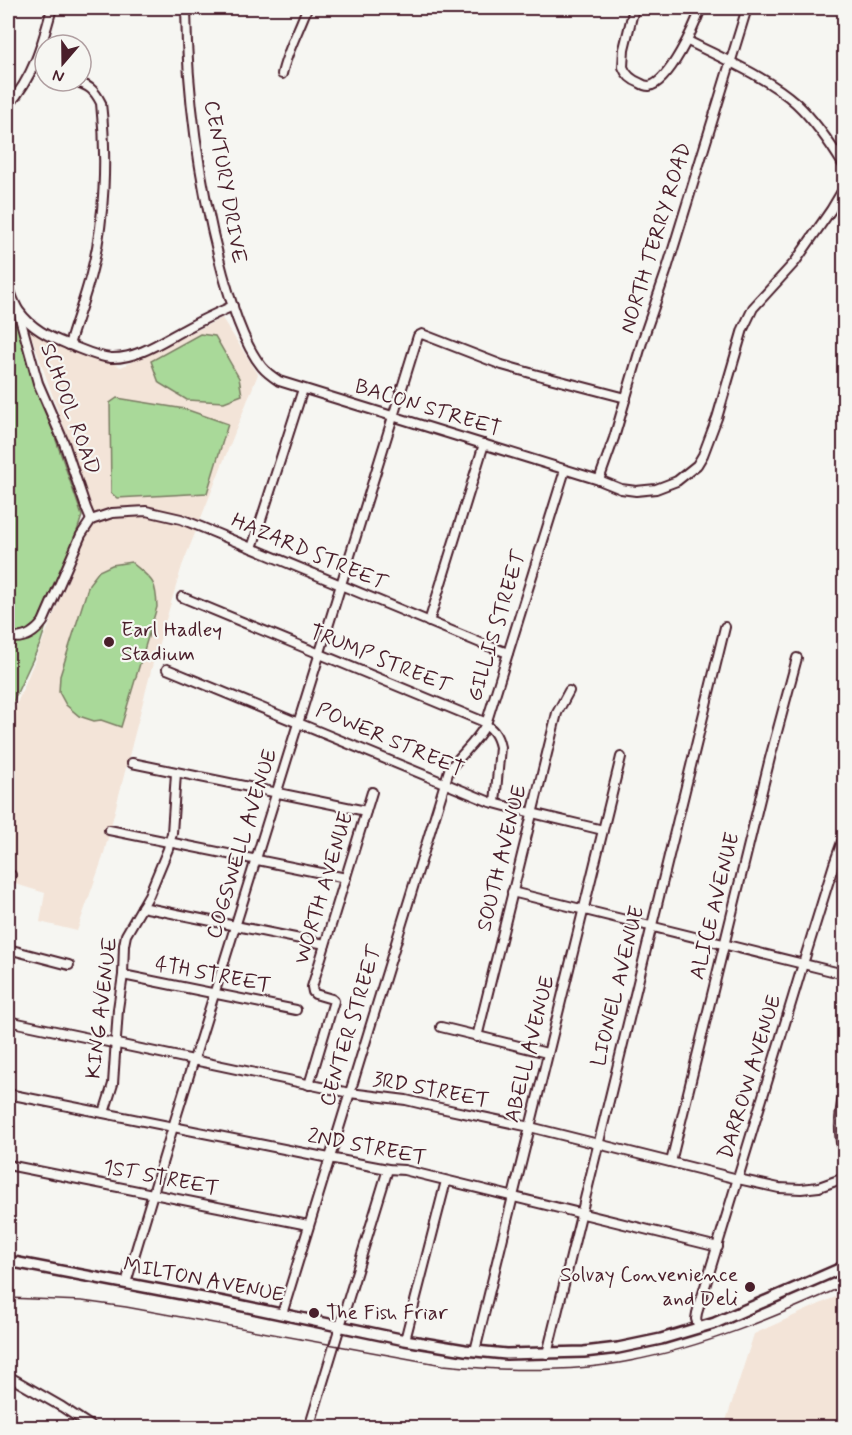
<svg xmlns="http://www.w3.org/2000/svg" width="852" height="1435" font-family="Mynerve,sans-serif">
<style>
.built{fill:#f3e4d8}
.green{fill:#a9d999;stroke:#7a7c62;stroke-width:1.5}
.lines{fill:none;stroke-linecap:round;stroke-linejoin:round}
.minor-casing{stroke:#4a1f2b;stroke-width:12}
.major-casing{stroke:#4a1f2b;stroke-width:14}
.minor{stroke:#f6f6f2;stroke-width:8}
.major{stroke:#f6f6f2;stroke-width:9}
.rail{stroke:#4a1f2b;stroke-width:1.5}
.poi-dot{fill:#4a1f2b;stroke:#f6f6f2;stroke-width:2}
.labels{text-anchor:middle;dominant-baseline:central;stroke-width:4.5;stroke-linejoin:round;paint-order:stroke}
.street-label{font-size:21px;fill:#4a1f2b;stroke:#f6f6f2}
.poi-label{font-size:21px;fill:#4a1f2b;stroke:#f6f6f2;text-anchor:start}
</style>
<rect width="100%" height="100%" fill="#f6f6f2"/>
<filter id="ink" filterUnits="userSpaceOnUse"><feTurbulence type="fractalNoise" baseFrequency=".0167" numOctaves="2"/><feDisplacementMap in="SourceGraphic" scale="12" xChannelSelector="R" yChannelSelector="G"/><feConvolveMatrix kernelMatrix="1 2 1 2 8 2 1 2 1" color-interpolation-filters="sRGB"/></filter>
<g filter="url(#ink)">
<g class="built">
<path d="M222 318 258 374 182 566 153 663 103 857 77 931 40 922 45 893 12 883 8 898V725L89 529 91 504 29 329 121 367Z"/>
<path d="M844 1293V1427H724L754 1334Z"/>
</g>
<g class="green">
<path d="M15 320 82 516 40 644 16 695 8 716V346Z"/>
<path d="M200 334 215 336 239 378 242 395 224 402 187 400 159 383 151 361Z"/>
<path d="M117 398 185 409 228 424 207 493 117 498 111 493 110 403Z"/>
<path d="M131 562C152 580 156 579 157 607L121 727 101 720 94 721 79 716 66 705 59 692 60 676 89 584 99 571 112 565Z"/>
</g>
<g class="lines">
<defs>
<g id="minor">
<path d="M186 8C187 97 200 188 223 274 231 302 243 344 262 367 267 373 273 377 279 381L599 480 621 489 636 491 656 489 677 481 697 465 703 455 717 418 743 329 753 308 795 262 831 210 844 188"/>
<path d="M634 8 624 49 623 67C626 75 632 80 640 83 643 85 645 86 649 86 669 83 695 25 701 8"/>
<path d="M688 41C721 58 769 78 796 103 813 119 832 146 844 166"/>
<path d="M35 65 45 70"/>
<path d="M282 74C287 51 299 30 307 8"/>
<path d="M8 106C34 76 42 45 52 8"/>
<path d="M8 286C11 293 14 304 19 311 31 328 49 337 67 344 81 349 96 357 111 358 138 359 164 340 187 328 202 320 217 313 233 306"/>
<path d="M18 311 38 383 64 443 86 508 91 520"/>
<path d="M69 345C76 321 85 298 91 274 105 222 107 156 101 103 94 89 89 86 75 81"/>
<path d="M599 480 614 438 643 339 666 272 747 8"/>
<path d="M252 548 303 389"/>
<path d="M182 597 482 721C492 729 497 733 500 747L495 803"/>
<path d="M429 622 484 444"/>
<path d="M8 637C22 640 34 634 43 622L81 535 91 520 112 513 146 511 181 519 201 527 483 644 508 653"/>
<path d="M167 669 490 802 532 813 603 830"/>
<path d="M132 763 366 811"/>
<path d="M109 830 346 878"/>
<path d="M8 887 11 875"/>
<path d="M512 892 844 974"/>
<path d="M142 907 325 944"/>
<path d="M8 949 69 965"/>
<path d="M123 975 296 1010"/>
<path d="M8 1021 350 1093 406 1100 431 1106 530 1127 738 1179 779 1188 801 1189 819 1187 844 1178"/>
<path d="M441 1027 547 1053"/>
<path d="M477 1037 557 713 569 691"/>
<path d="M309 1085 334 1001 332 999 315 994 313 992 312 987 372 792"/>
<path d="M844 1092C839 1114 838 1136 844 1157"/>
<path d="M8 1094 329 1158 388 1169 404 1170 718 1247"/>
<path d="M104 1113 113 1084 118 1009 123 975 124 945 126 935 149 895 168 849 172 833 176 773"/>
<path d="M671 1162 770 758 797 658"/>
<path d="M8 1165 308 1225"/>
<path d="M126 1283 173 1127 418 336 422 334 502 365 534 374 626 398"/>
<path d="M282 1314 449 770C461 754 477 742 486 724L565 470"/>
<path d="M699 1328 696 1319 697 1313 803 964 834 864 844 836"/>
<path d="M405 1340 446 1181"/>
<path d="M475 1351 621 757"/>
<path d="M547 1354 725 627"/>
<path d="M8 1376 62 1407 94 1428"/>
<path d="M309 1428 388 1169"/>
</g>
<path id="major" d="M8 1261 224 1302 405 1340 465 1350 506 1354 584 1352 618 1348 661 1339 715 1323 844 1267"/>
</defs>
<use href="#minor" class="minor-casing"/>
<use href="#major" class="major-casing"/>
<use href="#minor" class="minor"/>
<use href="#major" class="major"/>
<path class="rail" d="M8 1298 82 1301 126 1307 443 1365C504 1371 569 1373 630 1361 704 1347 775 1317 844 1286"/>
</g>
</g>
<g class="poi-dot">
<circle cx="109" cy="642" r="6"/>
<circle cx="750" cy="1287" r="6"/>
<circle cx="314" cy="1313" r="6"/>
</g>
<g class="labels">
<g class="street-label">
<text transform="translate(225 182) rotate(80)">CENTURY DRIVE</text>
<text transform="translate(656 238) rotate(-73)">NORTH TERRY ROAD</text>
<text transform="translate(428 408) rotate(17)">BACON STREET</text>
<text transform="translate(70 409) rotate(70)">SCHOOL ROAD</text>
<text transform="translate(309 552) rotate(23)">HAZARD STREET</text>
<text transform="translate(497 626) rotate(-73)">GILLIS STREET</text>
<text transform="translate(380 659) rotate(22)">TRUMP STREET</text>
<text transform="translate(390 740) rotate(23)">POWER STREET</text>
<text transform="translate(242 844) rotate(-73)">COGSWELL AVENUE</text>
<text transform="translate(502 858) rotate(-76)">SOUTH AVENUE</text>
<text transform="translate(324 888) rotate(-73)">WORTH AVENUE</text>
<text transform="translate(715 906) rotate(-76)">ALICE AVENUE</text>
<text transform="translate(213 975) rotate(11)">4TH STREET</text>
<text transform="translate(618 986) rotate(-76)">LIONEL AVENUE</text>
<text transform="translate(102 1008) rotate(-83)">KING AVENUE</text>
<text transform="translate(351 1026) rotate(-73)">CENTER STREET</text>
<text transform="translate(530 1049) rotate(-76)">ABELL AVENUE</text>
<text transform="translate(750 1077) rotate(-73)">DARROW AVENUE</text>
<text transform="translate(431 1090) rotate(11)">3RD STREET</text>
<text transform="translate(367 1147) rotate(11)">2ND STREET</text>
<text transform="translate(161 1178) rotate(11)">1ST STREET</text>
<text transform="translate(204 1280) rotate(11)">MILTON AVENUE</text>
</g>
<g class="poi-label">
<text x="121" y="630">Earl Hadley<tspan x="121" dy="24">Stadium</tspan></text>
<text x="738" y="1275" text-anchor="end">Solvay Convenience<tspan x="738" dy="24">and Deli</tspan></text>
<text x="326" y="1313">The Fish Friar</text>
</g>
</g>
<rect width="852" height="1435" fill="none" stroke="#f6f6f2" stroke-width="30"/>
<rect x="15" y="15" width="822" height="1405" fill="none" stroke="#4a1f2b" stroke-width="2" filter="url(#ink)"/>
<g transform="translate(63 63) rotate(200)"><circle r="28" fill="#f6f6f2" stroke="#b1a0a2" stroke-width="1.5"/>
<path d="M0-4.5L10 22L0 15L-10 22Z" fill="#4a1f2b"/>
<text y="-9" font-size="16" font-weight="bold" text-anchor="middle" fill="#4a1f2b">N</text>
</g>
</svg>
